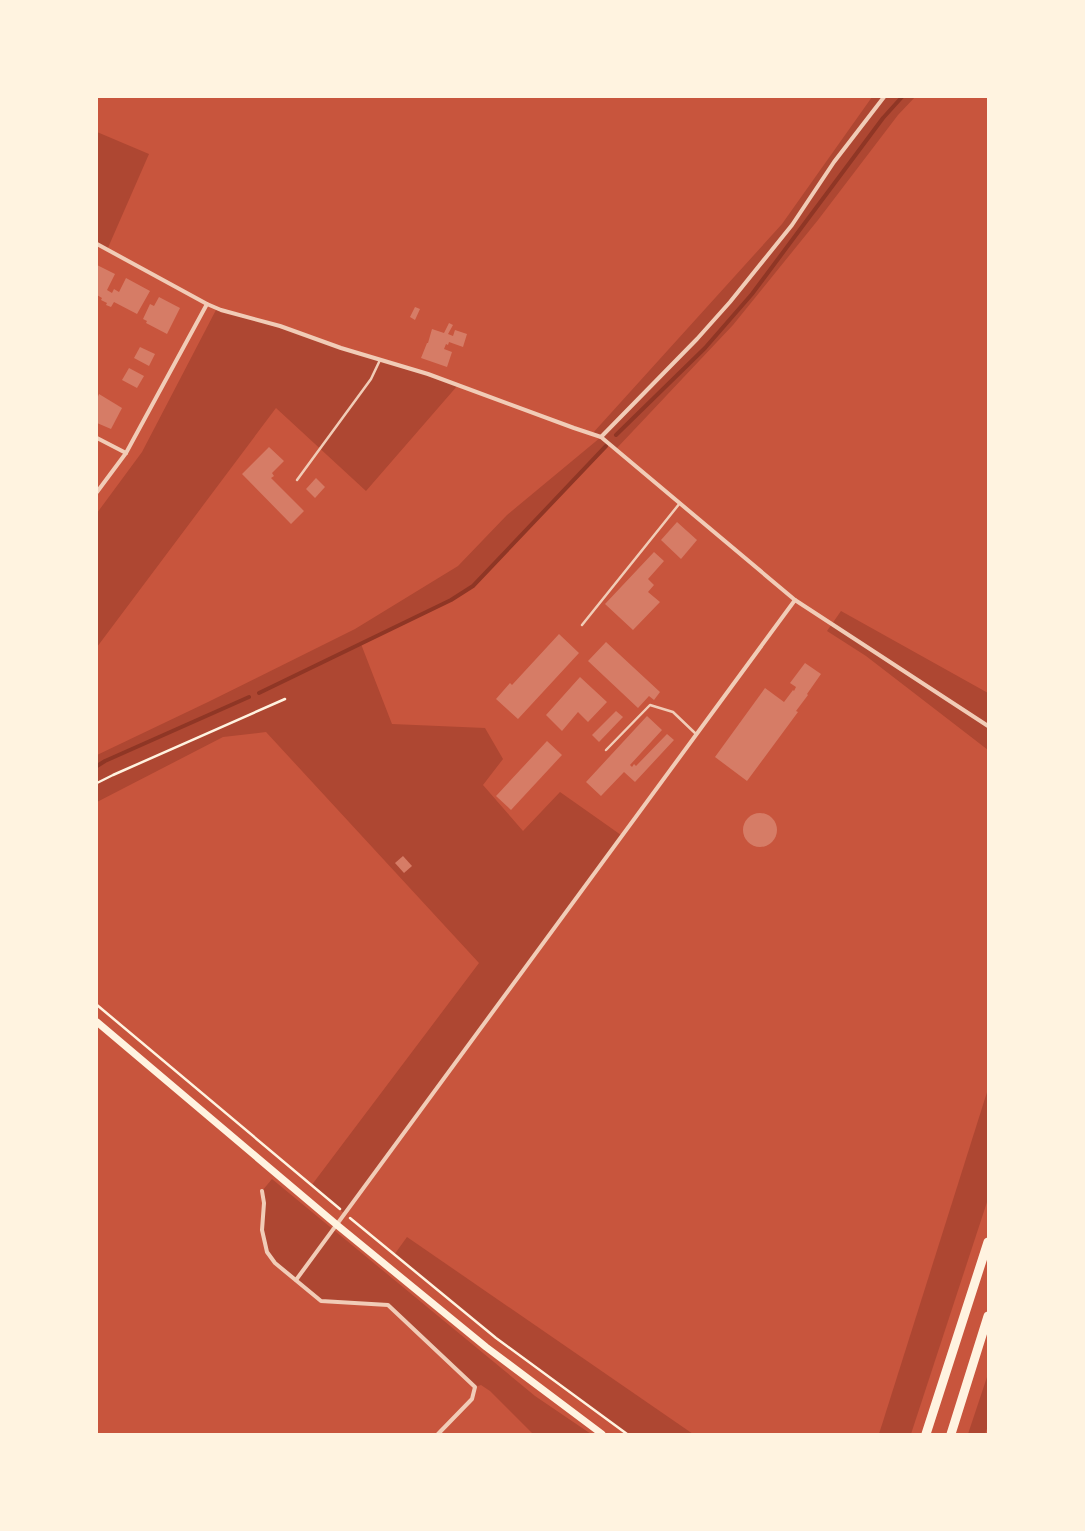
<svg xmlns="http://www.w3.org/2000/svg" width="1085" height="1531" font-family="'Exo 2',sans-serif">
<style>
.green{fill:#ae4732}
.lines{fill:none;stroke-linecap:round;stroke-linejoin:round}
.stream{stroke:#8f3625;stroke-width:4}
.building{fill:#d67c66}
.path{stroke:#fff3e0;stroke-width:2.5}
.service{stroke:#f1ccb7;stroke-width:2.5}
.minor{stroke:#f1ccb7;stroke-width:4}
.secondary{stroke:#fff3e0;stroke-width:7}
.motorway{stroke:#fff3e0;stroke-width:9}
</style>
<rect width="100%" height="100%" fill="#c8553d"/>
<g class="green">
<path d="M872 97H915L898 115 818 220 733 325 616 449 609 443 473 586 451 600 361 644 392 724 485 728 503 759 483 785 523 831 560 792 621 835 345 1214 311 1186 479 963 266 732 223 737 97 802V755L208 702 355 629 458 566 507 515 601 437 592 434 782 224Z"/>
<path d="M97 132 149 154 107 250 97 244Z"/>
<path d="M217 308 458 385 366 491 276 408 97 647V513L142 452Z"/>
<path d="M841 611 988 693V750L866 656 827 631Z"/>
<path d="M988 1089V1199L911 1434H879Z"/>
<path d="M272 1179 535 1396 591 1434H533L490 1391 481 1385 475 1387 388 1305 321 1301 275 1263 267 1252 262 1230 264 1201 262 1191Z"/>
<path d="M407 1237 693 1434H627L496 1338 394 1255Z"/>
<path d="M988 1374V1426L985 1434H968Z"/>
</g>
<g class="lines">
<g class="stream">
<path d="M616 435 705 348 752 294 883 118 902 97"/>
<path d="M259 693 451 600 473 586 606 446"/>
<path d="M97 766 105 761 249 697"/>
</g>
</g>
<g class="building">
<path d="M97 265 115 274 107 290 112 293 114 289 119 292 126 278 150 291 137 314 114 302 111 307 106 305 107 303 101 300 102 298 97 295Z"/>
<path d="M159 297 180 308 167 334 146 323 147 321 143 319 150 304 154 306Z"/>
<path d="M415 307 420 309 415 320 410 317Z"/>
<path d="M449 323 453 325 448 334 453 336 455 330 467 334 463 347 449 342 448 345 446 344 444 349 452 352 447 367 421 358 427 343H428L432 329 444 333Z"/>
<path d="M140 347 155 354 149 366 134 358Z"/>
<path d="M129 368 144 376 137 388 122 380Z"/>
<path d="M99 394 122 408 111 429 97 423V399Z"/>
<path d="M269 447 284 461 272 473 274 476 271 478 304 511 291 524 242 474Z"/>
<path d="M316 478 325 487 315 498 306 489Z"/>
<path d="M677 522 697 540 681 559 661 540Z"/>
<path d="M654 552 664 561 648 579 654 585 648 592 660 602 633 630 605 604Z"/>
<path d="M559 634 579 653 518 719 496 699 510 683 512 685Z"/>
<path d="M606 642 660 692 654 700 649 696 638 708 588 661Z"/>
<path d="M805 663 821 674 807 694 808 695 796 711 798 712 747 781 715 757 765 688 784 702 793 690 794 691 796 687 790 683Z"/>
<path d="M580 677 607 702 588 722 578 712 562 731 546 715Z"/>
<path d="M616 711 623 717 599 742 592 735Z"/>
<path d="M647 716 662 730 630 765 632 767 634 764 636 766 667 734 674 740 635 782 624 772 601 796 586 782Z"/>
<path d="M547 741 562 755 511 810 496 796Z"/>
<circle cx="760" cy="830" r="17"/>
<path d="M403 856 412 866 404 873 395 863Z"/>
</g>
<g class="lines">
<g class="path">
<path d="M97 783 113 775 285 699"/>
<path d="M97 1005 340 1209"/>
<path d="M350 1218 496 1338 627 1434"/>
</g>
<g class="service">
<path d="M297 480 371 379 380 360"/>
<path d="M582 625 680 503"/>
<path d="M606 750 650 705 673 712 696 734"/>
</g>
<g class="minor">
<path d="M97 244 207 304 221 310 280 326 341 348 428 374 574 428 601 437 795 600 988 726"/>
<path d="M601 437 697 339 730 302 792 225 834 162 884 97"/>
<path d="M97 438 126 453"/>
<path d="M97 492 126 453 207 304"/>
<path d="M262 1191 264 1203 262 1230 267 1252 275 1263 321 1301 388 1305 475 1387 472 1399 438 1434"/>
<path d="M296 1280 795 600"/>
</g>
<path class="secondary" d="M97 1022 337 1225 486 1347 602 1434"/>
<g class="motorway">
<path d="M926 1434 988 1242"/>
<path d="M951 1434 988 1316"/>
</g>
</g>
<rect width="1085" height="1531" fill="none" stroke="#fff3e0" stroke-width="196"/>
</svg>
